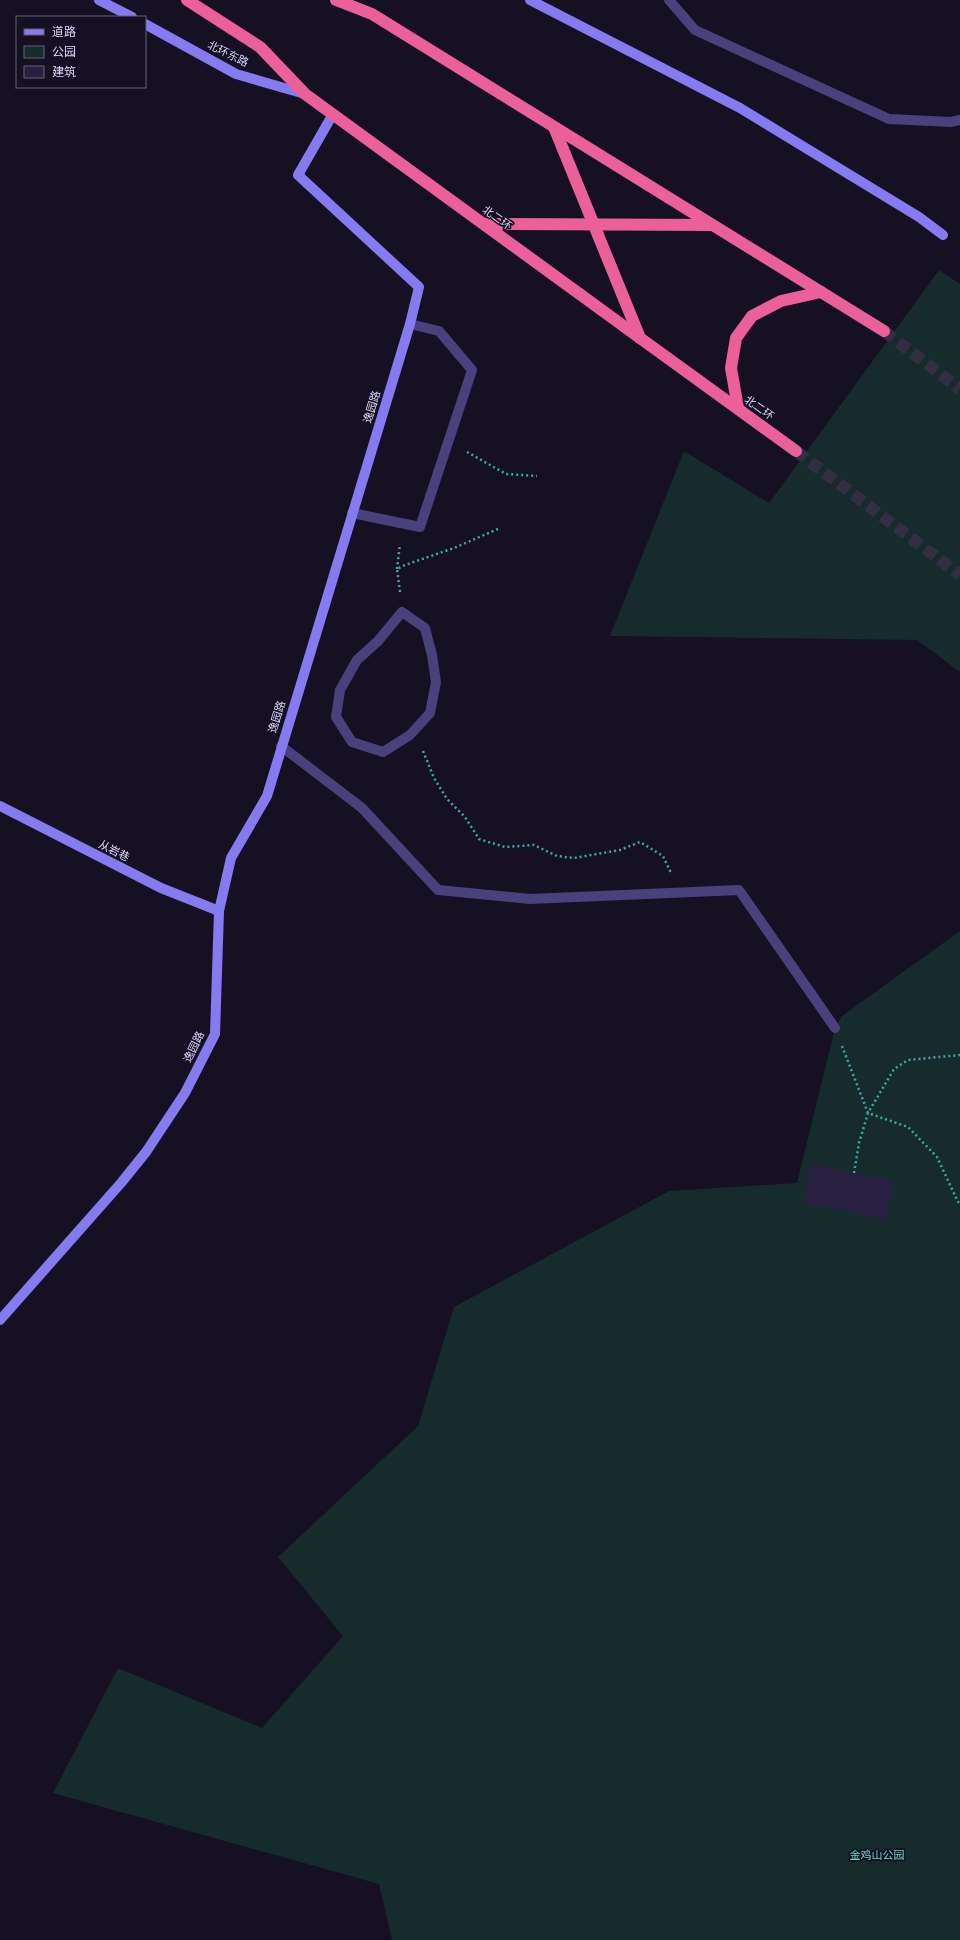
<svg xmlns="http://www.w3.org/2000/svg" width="960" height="1940" font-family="'Varela Round','Noto Sans SC',sans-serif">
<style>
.green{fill:#152b2c}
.building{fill:#291f41}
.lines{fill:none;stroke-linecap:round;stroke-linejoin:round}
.highway-tunnel{stroke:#332f43;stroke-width:12;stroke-dasharray:12 6;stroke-linecap:butt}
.path{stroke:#3da7a9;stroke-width:2.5;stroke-dasharray:2 3;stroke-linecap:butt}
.lane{stroke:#48417c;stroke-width:10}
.street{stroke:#48417c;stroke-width:10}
.secondary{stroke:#857aef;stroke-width:10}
.highway{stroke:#ec609a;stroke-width:12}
.labels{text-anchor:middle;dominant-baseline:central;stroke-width:3.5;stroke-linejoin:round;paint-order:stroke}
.street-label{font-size:11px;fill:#ded7fa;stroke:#151123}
.park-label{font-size:11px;fill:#6cd2c0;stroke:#151123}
</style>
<rect width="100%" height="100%" fill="#151123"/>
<g class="green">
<path d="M939 270 960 284V672L917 640 610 636 684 451 769 503Z"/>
<path d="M960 931V1940H392L379 1884 53 1793 118 1668 262 1728 343 1636 278 1557 418 1426 454 1307 669 1191 797 1183 835 1028 842 1016Z"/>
</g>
<path class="building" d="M811 1164 894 1182 886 1220 803 1202Z"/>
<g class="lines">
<g class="highway-tunnel">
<path d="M884 331 960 389"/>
<path d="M796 451 960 575"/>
</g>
<g class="path">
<path d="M467 452 506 474 537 476"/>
<path d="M397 569 400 544"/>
<path d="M400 592 397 569 405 565 454 548 498 529"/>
<path d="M423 751 434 778 447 799 465 817 479 839 505 847 534 845 557 856 574 858 620 850 640 842 663 856 671 873"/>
<path d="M842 1046 868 1113 908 1127 937 1157 958 1202H960"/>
<path d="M854 1173 859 1143 868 1113 894 1069 908 1060 960 1055"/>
</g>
<path class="lane" d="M669 0 695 30 889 119 951 122 960 120"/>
<g class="street">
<path d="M352 513 420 527 472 370 439 331 410 324"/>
<path d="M402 612 425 628 432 655 436 682 430 713 410 735 383 752 352 742 336 717 340 690 357 660 378 641Z"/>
<path d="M281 746 362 808 438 890 530 899 739 890 835 1028"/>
</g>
<g class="secondary">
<path d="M99 0 132 17"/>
<path d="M530 0 740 108 919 217 943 235"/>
<path d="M145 24 236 74 305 94"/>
<path d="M0 806 161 888 219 911"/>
<path d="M0 1320 121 1183 146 1152 185 1093 215 1034 219 911 231 858 267 796 410 324 419 287 298 175 333 114"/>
</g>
<g class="highway">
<path d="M187 0 260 47 305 94 640 338 796 451"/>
<path d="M336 0 372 14 884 331"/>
<path d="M554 127 640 338"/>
<path d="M484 224 711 225"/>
<path d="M738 408 731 368 736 338 752 316 781 301 821 292"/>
</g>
</g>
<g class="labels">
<g class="street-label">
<text transform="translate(228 54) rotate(26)">北环东路</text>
<text transform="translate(497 218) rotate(36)">北二环</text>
<text transform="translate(372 407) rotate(-73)">逸园路</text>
<text transform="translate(759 408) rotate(36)">北二环</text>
<text transform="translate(277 717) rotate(-73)">逸园路</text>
<text transform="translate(114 851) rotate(27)">从岩巷</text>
<text transform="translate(194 1047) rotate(-64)">逸园路</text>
</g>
<g class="park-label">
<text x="877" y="1855">金鸡山公园</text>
</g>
</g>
<rect x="16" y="16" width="130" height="72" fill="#151123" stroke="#656079"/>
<rect x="24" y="29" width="20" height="6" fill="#857aef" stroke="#656079"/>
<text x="52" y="36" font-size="12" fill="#ded7fa">道路</text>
<rect x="24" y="46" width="20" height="12" fill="#152b2c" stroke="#656079"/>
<text x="52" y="56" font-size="12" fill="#ded7fa">公园</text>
<rect x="24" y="66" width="20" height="12" fill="#291f41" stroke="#656079"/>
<text x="52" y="76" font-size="12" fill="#ded7fa">建筑</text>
</svg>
